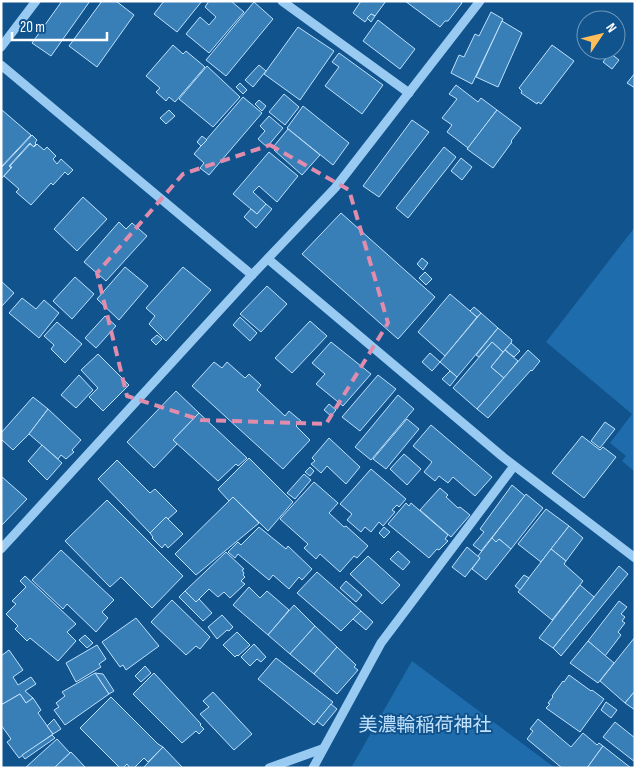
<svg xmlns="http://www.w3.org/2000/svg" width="636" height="769" font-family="'Sofia Sans Condensed','Noto Sans JP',sans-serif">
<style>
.green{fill:#1e6cab}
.building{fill:#387eb7;stroke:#bfe1fd}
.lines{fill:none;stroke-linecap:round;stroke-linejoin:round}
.minor{stroke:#98caf2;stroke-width:9}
.marked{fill:none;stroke:#e08cad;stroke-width:4;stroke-dasharray:10 6;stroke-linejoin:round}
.labels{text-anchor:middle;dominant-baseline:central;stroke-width:4;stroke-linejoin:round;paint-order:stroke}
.park-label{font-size:19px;fill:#bfe1fd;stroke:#10538d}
</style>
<rect width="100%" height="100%" fill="#10538d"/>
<g class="green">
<path d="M635 227V472L622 461 626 456 610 443 632 414 546 342Z"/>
<path d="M412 661 555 768H351Z"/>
</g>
<g class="building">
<path d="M62 1H90L51 56 32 43Z"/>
<path d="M102 1H116L134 15 97 67 69 46Z"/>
<path d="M164 1H202L177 32 154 14Z"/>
<path d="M209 1H231L244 12 209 53 186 34 200 17 209 25 216 17 205 7Z"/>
<path d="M361 1H386L375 16 371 14 365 22 353 13Z"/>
<path d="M405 1H460L462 3 448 21H445L440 27Z"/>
<path d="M254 2 273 19 226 76 206 60Z"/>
<path d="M491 12 503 19 472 84 451 73 459 55 464 57 475 34 479 36Z"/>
<path d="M371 14 375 16 371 22 367 18Z"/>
<path d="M378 20 415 49 400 69 363 41Z"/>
<path d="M502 21 522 33 498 87 476 77Z"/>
<path d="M298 27 334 51 300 100 264 74Z"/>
<path d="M173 45 183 54 186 51 205 67 175 102 169 97 166 101 156 92 160 88 146 76Z"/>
<path d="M552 45 574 61 541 104 538 102 537 104 521 93 522 91 519 88Z"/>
<path d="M339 53 383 85 362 114 325 86 339 67 332 62Z"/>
<path d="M610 53 619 60 612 69 603 62Z"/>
<path d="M259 65 266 71 253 87 245 80Z"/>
<path d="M207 66 240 97 213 127 179 99Z"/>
<path d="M635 73V88L627 83Z"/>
<path d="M240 83 247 90 243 94 236 87Z"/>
<path d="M456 85 478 102 481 98 497 110 468 148 447 132 452 125 442 118 457 99 449 94Z"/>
<path d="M284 94 299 107 285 125 269 112Z"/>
<path d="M243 97 262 113 209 175 200 168 204 163 194 154Z"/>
<path d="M259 100 266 106 262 111 255 104Z"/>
<path d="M303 106 349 143 333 165 287 128Z"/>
<path d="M2 110 31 135 1 167V111Z"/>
<path d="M169 110 175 116 166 124 160 118Z"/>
<path d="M497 110 521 128 511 141 512 142 493 168 467 149Z"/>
<path d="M269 116 283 128 267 147 258 139 265 131 260 126Z"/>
<path d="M412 120 429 132 379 197 363 186Z"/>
<path d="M288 129 320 155 302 175 274 150 277 148 274 146Z"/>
<path d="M32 135 37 140 35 143 36 144 33 147 30 143 9 166 11 168 1 179V168Z"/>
<path d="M202 136 207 140 201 146 197 142Z"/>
<path d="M30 144 34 147 37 144 44 150 47 147 56 156 53 159 57 164 61 159 73 170 68 175 65 172 53 185 51 183 31 205 16 192 19 189 4 176 12 167 10 166Z"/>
<path d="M444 147 456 157 408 218 396 208Z"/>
<path d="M269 152 298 176 277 202 259 186 253 192 266 204 257 214 233 194Z"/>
<path d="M461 158 472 167 462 180 451 171Z"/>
<path d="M83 197 107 219 77 251 54 229Z"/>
<path d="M266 204 272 209 256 228 244 217 251 209 257 214Z"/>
<path d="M341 213 435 297 398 339 302 254Z"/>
<path d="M119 222 126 229 132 223 147 236 106 281 84 262Z"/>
<path d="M422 258 428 263 423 270 417 264Z"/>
<path d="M125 267 148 286 119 320 97 299Z"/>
<path d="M183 267 211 290 166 341 149 324 155 316 146 308Z"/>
<path d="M425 272 432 279 426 285 419 278Z"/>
<path d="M75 277 94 294 72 319 53 301Z"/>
<path d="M1 281 14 293 1 307Z"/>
<path d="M267 286 287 304 261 332 240 314Z"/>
<path d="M450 294 477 317 445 356 418 332Z"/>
<path d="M22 298 36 309 44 300 59 313 39 338 9 313Z"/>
<path d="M474 307 481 313 477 317 470 311Z"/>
<path d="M481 313 498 328 457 377 440 362Z"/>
<path d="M105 316 116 326 96 348 85 338Z"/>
<path d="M240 317 257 333 250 341 233 325Z"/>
<path d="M310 321 327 336 292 373 275 358Z"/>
<path d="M57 322 82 344 65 363 51 349 54 345 44 336Z"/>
<path d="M498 328 512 340 511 343 503 352 492 342 479 357 476 355Z"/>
<path d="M157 335 162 339 156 345 151 340Z"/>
<path d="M331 342 371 374 343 406 316 384 325 374 312 363Z"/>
<path d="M492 342 503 352 491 367 504 378 477 409 453 388Z"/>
<path d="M511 343 520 351 514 357 505 350Z"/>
<path d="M505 350 518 361 504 378 491 367Z"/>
<path d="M528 350 540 361 532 371 531 370 488 418 477 409Z"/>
<path d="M430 353 440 362 432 371 422 362Z"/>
<path d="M98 354 129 385 103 411 89 397 98 388 81 370Z"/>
<path d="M214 362 222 368 227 362 245 378 249 374 261 385 257 390 285 416 289 411 301 421 296 426 310 440 283 469 192 386Z"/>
<path d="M450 371 457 377 450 386 442 379Z"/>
<path d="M79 375 93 390 76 408 61 395Z"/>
<path d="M378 375 396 389 360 431 342 417Z"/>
<path d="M176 391 199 413 173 440 177 444 154 468 127 442Z"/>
<path d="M398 395 414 409 371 460 355 447Z"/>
<path d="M33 397 48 409 29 434 13 450 1 439V433Z"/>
<path d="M329 404 336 410 331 416 324 410Z"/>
<path d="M48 409 81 440 72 450 74 452 66 459 61 455 58 459 29 434Z"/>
<path d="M199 413 247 458 238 466 236 464 218 481 173 440Z"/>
<path d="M407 419 419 429 386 469 373 459Z"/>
<path d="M605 422 615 429 600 448 591 441Z"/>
<path d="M431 425 492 477 475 496 453 477 448 483 439 476 435 481 424 472 432 462 413 446Z"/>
<path d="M582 436 600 450 603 447 616 457 584 498 552 473Z"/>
<path d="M329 438 360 467 346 484 327 466 321 473 311 464 315 461 312 458Z"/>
<path d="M42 445 62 463 47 480 28 461Z"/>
<path d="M404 454 421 469 407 485 390 469Z"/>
<path d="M249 458 293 502 268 531 233 497 229 501 218 489Z"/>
<path d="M117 460 150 493 155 489 177 511 168 519 166 517 150 533 98 479Z"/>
<path d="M310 467 314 471 310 476 305 472Z"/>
<path d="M371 469 406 499 399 507 397 505 392 510 395 512 383 526 379 522 371 532 365 527 361 532 347 520 352 514 340 504Z"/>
<path d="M304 474 311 480 295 499 287 493Z"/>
<path d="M1 476 27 499 1 526Z"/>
<path d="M314 482 338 503 329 513 344 527 346 526 368 546 357 558 354 556 340 572 320 554 316 559 304 548 308 544 280 519Z"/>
<path d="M512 485 525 496 481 551 473 545 484 532 480 529Z"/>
<path d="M440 488 448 495 446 497 458 508 460 507 470 515 451 537 420 510Z"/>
<path d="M526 494 543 508 511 549 499 539 496 542 492 538Z"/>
<path d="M233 497 259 523 196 575 175 554Z"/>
<path d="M107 500 183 576 152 608 121 577 110 587 65 541Z"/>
<path d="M406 503 409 506 411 503 448 535 445 539 448 541 439 550 437 549 429 558 388 524Z"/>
<path d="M546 509 569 526 541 562 518 544Z"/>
<path d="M166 517 183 534 168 548 165 544 162 548 152 538 153 537 150 533Z"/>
<path d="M569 526 583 538 566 561 551 549Z"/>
<path d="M259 527 286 549 288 546 312 569 302 580 299 577 289 589 273 575 269 580 238 554 235 558 228 552 238 542 241 545Z"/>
<path d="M384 527 390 532 384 538 379 533Z"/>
<path d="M492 538 496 542 499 539 511 549 486 580 472 569 480 558 478 556Z"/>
<path d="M467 547 480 558 465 577 452 567Z"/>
<path d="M551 549 566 561 564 564 583 581 552 620 518 592Z"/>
<path d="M61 550 114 600 102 612 108 618 96 632 67 604 63 609 32 580Z"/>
<path d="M398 551 410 562 403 570 390 559Z"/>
<path d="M226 552 244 569 242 570 244 573 243 575 245 577 241 581 245 584 230 598 224 592 218 597 209 589 196 602 185 591Z"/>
<path d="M368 556 400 585 382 604 350 574Z"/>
<path d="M619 566 628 574 561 656 553 648Z"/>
<path d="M317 572 361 611 341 631 297 593Z"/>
<path d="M524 575 529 578 520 590 515 586Z"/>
<path d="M25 576 76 624 67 632 76 641 58 661 30 638 27 641 15 629 18 626 6 614 16 604 12 601 26 587 20 581Z"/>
<path d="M346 581 362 595 356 602 340 588Z"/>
<path d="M580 585 594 597 553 648 539 638Z"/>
<path d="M249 587 260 598 267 591 289 610 268 635 233 605Z"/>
<path d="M185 591 196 602 199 599 212 613 203 621 179 597Z"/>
<path d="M172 600 210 637 200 649 196 646 186 655 151 622Z"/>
<path d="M619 601 627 607 621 614 625 617 622 621 625 623 618 632 621 635 605 656 588 641Z"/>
<path d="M294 605 315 626 290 654 268 635Z"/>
<path d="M361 611 373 622 366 630 353 619Z"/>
<path d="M222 615 233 627 229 631 227 630 217 639 208 627Z"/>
<path d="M136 618 159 646 126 670 123 665 120 667 102 642Z"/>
<path d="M315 626 337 647 314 674 290 654Z"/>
<path d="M237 632 250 645 238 656 237 655 235 657 223 645Z"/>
<path d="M85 635 93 643 87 648 79 640Z"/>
<path d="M635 637V691L625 703 600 681Z"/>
<path d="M588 641 614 663 598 683 570 663Z"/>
<path d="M254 644 266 657 261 662 257 659 250 666 241 657Z"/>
<path d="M97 645 106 659 99 664 101 667 76 682 66 663Z"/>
<path d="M337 647 356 665 354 667 358 670 337 694 314 674Z"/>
<path d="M9 650 23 670 13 677 18 685 31 677 36 684 25 691 33 698 26 703 20 694 1 705V656Z"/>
<path d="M276 658 333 702 314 725 258 679Z"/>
<path d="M145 666 151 673 141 682 135 676Z"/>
<path d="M95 673 103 674 114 691 109 694Z"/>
<path d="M95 673 109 694 65 725 54 710 59 707 56 703 65 696 62 692Z"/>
<path d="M154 673 201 724 200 725 204 729 199 734 196 731 182 743 133 694Z"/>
<path d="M569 675 591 691 592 690 604 699 580 732 546 708 550 704 548 703 553 697 552 696 563 681 564 682Z"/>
<path d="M635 691V710L625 703Z"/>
<path d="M213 692 252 734 234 750 200 714 209 707 203 701Z"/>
<path d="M20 694 26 703 33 698 41 710 38 713 53 734 19 758 7 742 11 739 1 725V705Z"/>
<path d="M111 697 158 744 163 747 148 762 144 758 134 768H130L127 764 123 768H120L80 728Z"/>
<path d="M606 702 617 710 611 718 601 710Z"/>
<path d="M331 704 337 709 323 726 317 721Z"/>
<path d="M54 719 61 729 53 734 47 726Z"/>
<path d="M538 719 571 747 583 733 597 745 599 743 603 746 587 768H562L527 739 533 731 530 729Z"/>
<path d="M615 722 635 738V762L603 737Z"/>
<path d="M52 735 55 738 25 759 22 755Z"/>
<path d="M57 739 70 753 54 768H25Z"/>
<path d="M603 746 631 768H587Z"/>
<path d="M163 747 183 768H143Z"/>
<path d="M71 752 85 767 84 768H54Z"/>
</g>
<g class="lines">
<g class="minor">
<path d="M282 1 409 93"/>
<path d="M1 47 36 1"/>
<path d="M1 65 252 275"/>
<path d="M268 259 503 457 635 558"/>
<path d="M1 549 252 275 335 188 480 1"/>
<path d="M269 768 322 749"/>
<path d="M313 768 381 643 514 466"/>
</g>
</g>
<path class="marked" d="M270 145 349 190 388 323 326 424 201 420 127 396 97 273 183 174Z"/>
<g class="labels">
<g class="park-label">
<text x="425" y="725">美濃輪稲荷神社</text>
</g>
</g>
<rect width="636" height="769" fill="none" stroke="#ffffff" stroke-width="5"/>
<g transform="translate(601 35) rotate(55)"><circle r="24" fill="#10538d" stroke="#7098bb"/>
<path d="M0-4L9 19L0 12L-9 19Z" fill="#ffbe59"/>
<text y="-8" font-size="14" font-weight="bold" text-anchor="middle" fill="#ffffff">N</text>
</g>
<path d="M12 32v8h95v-8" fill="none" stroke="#ffffff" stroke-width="2.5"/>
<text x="20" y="32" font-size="15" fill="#ffffff" stroke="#10538d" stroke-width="4" paint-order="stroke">20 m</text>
</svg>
